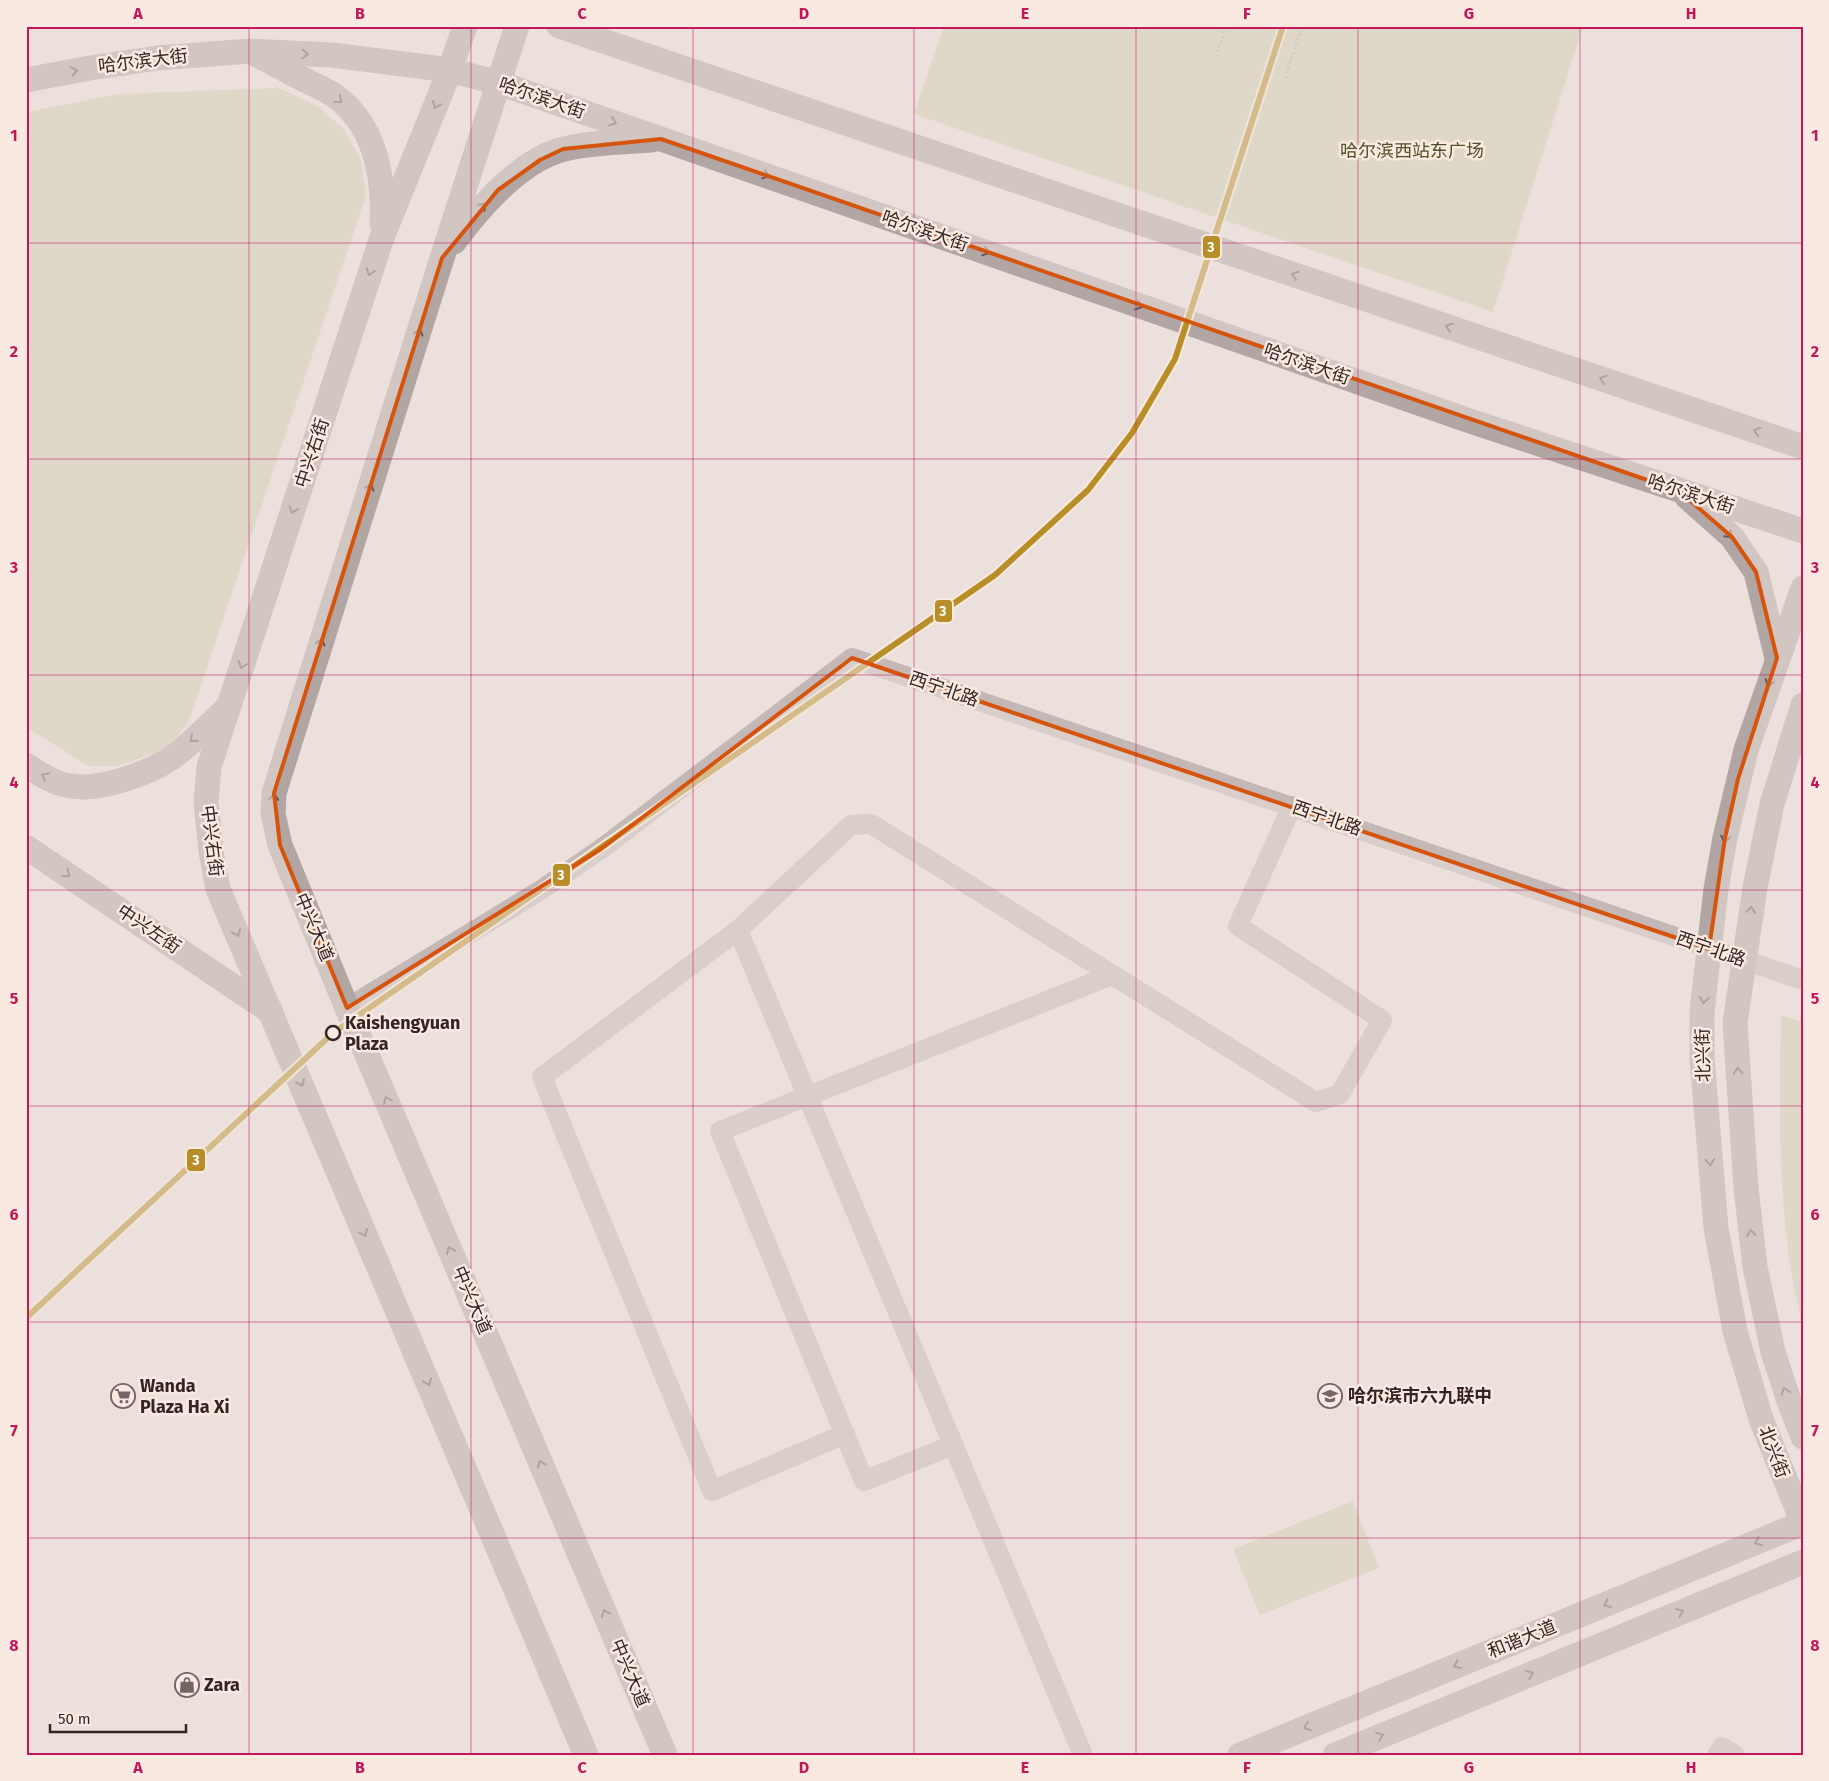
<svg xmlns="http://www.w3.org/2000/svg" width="1829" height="1781" font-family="'Fira Sans','Noto Sans SC',sans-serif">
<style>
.park{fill:#d1cfb4}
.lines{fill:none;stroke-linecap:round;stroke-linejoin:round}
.path{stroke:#bcb0ad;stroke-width:3;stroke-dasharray:2.5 2.5;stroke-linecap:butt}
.minor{stroke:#c3b8b5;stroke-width:20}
.major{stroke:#b1a6a4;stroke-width:25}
.metro-1-casing{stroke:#fae9e0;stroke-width:10}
.metro-1{stroke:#b88e29;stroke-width:6}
.oneway{stroke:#655957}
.marked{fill:none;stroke:#d6540e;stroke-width:4;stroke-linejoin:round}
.grid{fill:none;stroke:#c2185b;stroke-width:1;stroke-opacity:0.55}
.stop-dot{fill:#fae9e0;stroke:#332524;stroke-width:2.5}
.labels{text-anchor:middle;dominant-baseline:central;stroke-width:5;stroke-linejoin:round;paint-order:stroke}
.street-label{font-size:18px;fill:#332524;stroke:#fae9e0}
.park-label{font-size:18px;fill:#4c5326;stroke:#fae9e0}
.stop-label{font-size:18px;font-weight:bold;fill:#332524;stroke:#fae9e0;text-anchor:start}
.poi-label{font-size:18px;font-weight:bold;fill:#332524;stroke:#fae9e0;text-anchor:start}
.line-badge{stroke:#fae9e0;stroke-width:2}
.badge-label{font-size:14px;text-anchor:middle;font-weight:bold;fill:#fff}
.neatline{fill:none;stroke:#c2185b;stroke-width:2}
.grid-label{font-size:16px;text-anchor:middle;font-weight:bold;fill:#c2185b}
</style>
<rect width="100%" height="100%" fill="#ebe0db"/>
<g class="park">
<path d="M944 26H1583L1493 312 914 114Z"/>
<path d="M278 88 316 105 344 129 361 160 366 196 189 721 169 748 118 766H88L26 727V112L119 94Z"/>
<path d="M1781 1015 1803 1022V1328C1777 1228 1779 1118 1781 1015Z"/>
<path d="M1353 1501 1379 1568 1260 1615 1233 1549Z"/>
</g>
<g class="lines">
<g class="path">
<path d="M1216 57 1226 26"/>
<path d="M1285 78 1302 26"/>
</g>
<g class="minor">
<path d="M738 930 542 1077 712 1491 845 1434"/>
<path d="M347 1008 541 890 601 849 852 658 1803 980"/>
<path d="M953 1445 864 1481 720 1131 1112 975"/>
<path d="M1083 1755 738 930 851 825 871 824 1316 1102 1340 1094 1382 1020 1238 926 1292 806"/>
<path d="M1717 1755 1722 1747 1735 1755"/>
</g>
<g class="major">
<path d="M465 26 450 70 381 240 209 767 206 802 211 851 218 889 586 1755"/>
<path d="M517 26 442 258 274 793 273 814 280 845 347 1008 665 1755"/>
<path d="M559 26 1803 447"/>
<path d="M257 55C272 62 286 71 301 78 312 84 325 89 335 96 376 126 384 177 382 223"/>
<path d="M26 80 90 68 158 58 251 51 332 55 450 70 499 83 661 139 1470 421 1803 531"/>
<path d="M454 242C480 207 520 160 564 149 593 142 623 142 652 140"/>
<path d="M1687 497 1732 537 1756 572 1777 658"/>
<path d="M1803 588 1746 750 1725 838 1716 889 1702 1012V1058L1716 1228 1735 1331 1761 1419 1803 1523"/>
<path d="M1803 705 1772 804 1755 888 1735 1023 1746 1188 1755 1267 1773 1352 1790 1404 1803 1437"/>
<path d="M26 765C40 774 54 784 71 786 99 791 147 774 170 759 191 745 209 725 227 708"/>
<path d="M26 847 271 1012"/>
<path d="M1240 1755 1803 1523"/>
<path d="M1335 1755 1803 1562"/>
</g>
<defs>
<path id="metro-1" d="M26 1318 333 1033 995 575 1088 490 1132 433 1175 359 1283 26"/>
</defs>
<use href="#metro-1" class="metro-1-casing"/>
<use href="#metro-1" class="metro-1"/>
</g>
<defs><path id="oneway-chevron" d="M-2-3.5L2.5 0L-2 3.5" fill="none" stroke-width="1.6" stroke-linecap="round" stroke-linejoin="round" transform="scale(1.25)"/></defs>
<g class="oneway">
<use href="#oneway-chevron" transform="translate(305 54) rotate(3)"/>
<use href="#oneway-chevron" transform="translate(74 71) rotate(-11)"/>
<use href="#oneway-chevron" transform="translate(339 100) rotate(39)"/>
<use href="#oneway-chevron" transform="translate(436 105) rotate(112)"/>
<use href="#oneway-chevron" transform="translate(613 122) rotate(19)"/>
<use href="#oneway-chevron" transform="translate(766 175) rotate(19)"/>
<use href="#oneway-chevron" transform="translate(483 206) rotate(-46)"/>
<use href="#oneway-chevron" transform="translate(986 252) rotate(19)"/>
<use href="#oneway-chevron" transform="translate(370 272) rotate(108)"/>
<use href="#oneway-chevron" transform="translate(1295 275) rotate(-161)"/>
<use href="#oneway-chevron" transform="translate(1139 306) rotate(19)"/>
<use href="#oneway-chevron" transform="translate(1449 327) rotate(-161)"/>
<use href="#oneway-chevron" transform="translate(419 332) rotate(-73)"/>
<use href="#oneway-chevron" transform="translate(1603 379) rotate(-161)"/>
<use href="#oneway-chevron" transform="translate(1757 431) rotate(-161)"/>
<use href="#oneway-chevron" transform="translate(370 487) rotate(-73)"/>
<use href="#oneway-chevron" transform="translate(293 510) rotate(108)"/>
<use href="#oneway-chevron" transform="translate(1729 535) rotate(45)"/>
<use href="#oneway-chevron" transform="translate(321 642) rotate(-73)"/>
<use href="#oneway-chevron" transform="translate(242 665) rotate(108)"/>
<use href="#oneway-chevron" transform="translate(1769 683) rotate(109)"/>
<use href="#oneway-chevron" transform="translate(193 739) rotate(139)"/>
<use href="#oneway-chevron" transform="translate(45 776) rotate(-151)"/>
<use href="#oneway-chevron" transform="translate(274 797) rotate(-85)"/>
<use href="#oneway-chevron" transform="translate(1725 839) rotate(101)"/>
<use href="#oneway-chevron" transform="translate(67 874) rotate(34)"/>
<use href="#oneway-chevron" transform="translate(1751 910) rotate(-82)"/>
<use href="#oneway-chevron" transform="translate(237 933) rotate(67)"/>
<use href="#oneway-chevron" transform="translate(1704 1000) rotate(96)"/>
<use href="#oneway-chevron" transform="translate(1738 1071) rotate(-94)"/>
<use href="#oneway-chevron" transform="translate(301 1083) rotate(67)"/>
<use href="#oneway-chevron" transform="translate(387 1100) rotate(-113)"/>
<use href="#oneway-chevron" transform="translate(1710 1162) rotate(84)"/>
<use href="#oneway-chevron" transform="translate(364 1233) rotate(67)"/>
<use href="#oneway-chevron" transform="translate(1751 1233) rotate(-97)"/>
<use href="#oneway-chevron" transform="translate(450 1250) rotate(-113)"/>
<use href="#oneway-chevron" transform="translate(428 1382) rotate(67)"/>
<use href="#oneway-chevron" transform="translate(1785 1391) rotate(-108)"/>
<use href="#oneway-chevron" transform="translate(541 1464) rotate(-113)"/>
<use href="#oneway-chevron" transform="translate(1758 1542) rotate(158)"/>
<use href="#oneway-chevron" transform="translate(1607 1604) rotate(158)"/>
<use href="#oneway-chevron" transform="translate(1680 1612) rotate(-22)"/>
<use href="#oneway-chevron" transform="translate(605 1613) rotate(-113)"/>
<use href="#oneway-chevron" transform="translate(1457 1665) rotate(158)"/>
<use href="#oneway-chevron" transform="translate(1530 1674) rotate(-22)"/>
<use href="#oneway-chevron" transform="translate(1307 1727) rotate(158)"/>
<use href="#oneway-chevron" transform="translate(1380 1736) rotate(-22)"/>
</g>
<path d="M0 0H1829V1781H0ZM661 139 1679 491 1732 537 1756 572 1777 658 1738 779 1725 838 1709 949 852 658 601 849 347 1008 280 845 274 793 442 258 498 190 540 160 563 149Z" fill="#ebe0db" fill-opacity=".55" fill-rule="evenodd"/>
<path class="marked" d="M661 139 1679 491 1732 537 1756 572 1777 658 1738 779 1725 838 1709 949 852 658 601 849 347 1008 280 845 274 793 442 258 498 190 540 160 563 149Z"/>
<path class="grid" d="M249 26V1755M471 26V1755M693 26V1755M914 26V1755M1136 26V1755M1358 26V1755M1580 26V1755M26 243H1803M26 459H1803M26 675H1803M26 890H1803M26 1106H1803M26 1322H1803M26 1538H1803"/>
<defs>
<symbol id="supermarket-ring" viewBox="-11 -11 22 22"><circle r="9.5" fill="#fae9e0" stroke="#736664" stroke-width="1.5"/><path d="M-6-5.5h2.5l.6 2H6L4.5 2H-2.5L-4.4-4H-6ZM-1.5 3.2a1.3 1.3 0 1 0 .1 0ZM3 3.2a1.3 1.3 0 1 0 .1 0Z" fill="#736664"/></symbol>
<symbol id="school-ring" viewBox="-11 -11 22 22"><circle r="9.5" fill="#fae9e0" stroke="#736664" stroke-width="1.5"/><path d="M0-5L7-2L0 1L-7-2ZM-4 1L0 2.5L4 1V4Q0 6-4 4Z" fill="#736664"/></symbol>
<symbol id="shop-ring" viewBox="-11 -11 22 22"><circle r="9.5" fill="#fae9e0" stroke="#736664" stroke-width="1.5"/><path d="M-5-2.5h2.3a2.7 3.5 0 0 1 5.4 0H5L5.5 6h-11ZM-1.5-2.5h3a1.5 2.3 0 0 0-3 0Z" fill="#736664"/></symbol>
</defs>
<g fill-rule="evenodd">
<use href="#supermarket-ring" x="109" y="1382" width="28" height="28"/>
<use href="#school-ring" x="1316" y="1382" width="28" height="28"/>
<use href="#shop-ring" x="173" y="1671" width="28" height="28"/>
</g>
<circle class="stop-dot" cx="333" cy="1033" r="7"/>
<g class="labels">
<g class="street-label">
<text transform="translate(143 61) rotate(-7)">哈尔滨大街</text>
<text transform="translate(542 98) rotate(19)">哈尔滨大街</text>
<text transform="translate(925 231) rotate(19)">哈尔滨大街</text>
<text transform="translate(1307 364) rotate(19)">哈尔滨大街</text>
<text transform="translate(312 453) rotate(-72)">中兴右街</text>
<text transform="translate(1691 494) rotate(18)">哈尔滨大街</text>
<text transform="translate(944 689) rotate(19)">西宁北路</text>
<text transform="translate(1327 818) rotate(19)">西宁北路</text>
<text transform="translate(212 841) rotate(83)">中兴右街</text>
<text transform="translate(314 927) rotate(67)">中兴大道</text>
<text transform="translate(149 929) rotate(34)">中兴左街</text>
<text transform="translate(1711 949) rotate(19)">西宁北路</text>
<text transform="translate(1703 1055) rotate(-91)">北兴街</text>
<text transform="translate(472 1300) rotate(67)">中兴大道</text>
<text transform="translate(1774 1452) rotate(69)">北兴街</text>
<text transform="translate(1522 1639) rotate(-22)">和谐大道</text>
<text transform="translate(630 1673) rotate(67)">中兴大道</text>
</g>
<g class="park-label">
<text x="1412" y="151">哈尔滨西站东广场</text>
</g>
<g class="stop-label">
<text x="345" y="1023">Kaishengyuan<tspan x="345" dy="21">Plaza</tspan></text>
</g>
<g class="poi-label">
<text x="140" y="1386">Wanda<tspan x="140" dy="21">Plaza Ha Xi</tspan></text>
<text x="1348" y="1396">哈尔滨市六九联中</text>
<text x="204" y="1685">Zara</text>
</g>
</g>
<g class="line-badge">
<rect x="1202" y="235" width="19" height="24" rx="5" fill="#b88e29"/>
<rect x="934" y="599" width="19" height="24" rx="5" fill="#b88e29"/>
<rect x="552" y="863" width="19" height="24" rx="5" fill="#b88e29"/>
<rect x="186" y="1148" width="20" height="24" rx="5" fill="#b88e29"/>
</g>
<g class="badge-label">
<text x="1211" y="252">3</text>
<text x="943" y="616">3</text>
<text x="561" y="880">3</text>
<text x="196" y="1165">3</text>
</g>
<rect width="1829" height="1781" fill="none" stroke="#fae9e0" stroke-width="55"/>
<path d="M50 1724v8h136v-8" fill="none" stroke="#332524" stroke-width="2.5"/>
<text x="58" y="1724" font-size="15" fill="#332524" stroke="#fae9e0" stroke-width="4" paint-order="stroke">50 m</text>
<rect x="28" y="28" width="1774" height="1726" class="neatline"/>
<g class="grid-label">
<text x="138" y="19">A</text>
<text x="360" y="19">B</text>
<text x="582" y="19">C</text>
<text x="804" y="19">D</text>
<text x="1025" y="19">E</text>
<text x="1247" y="19">F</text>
<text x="1469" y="19">G</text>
<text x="1691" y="19">H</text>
<text x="14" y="141">1</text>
<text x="1815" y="141">1</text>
<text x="14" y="357">2</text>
<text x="1815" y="357">2</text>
<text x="14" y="573">3</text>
<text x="1815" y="573">3</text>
<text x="14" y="788">4</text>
<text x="1815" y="788">4</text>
<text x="14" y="1004">5</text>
<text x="1815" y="1004">5</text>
<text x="14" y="1220">6</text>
<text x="1815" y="1220">6</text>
<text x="14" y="1436">7</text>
<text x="1815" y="1436">7</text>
<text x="14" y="1651">8</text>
<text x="1815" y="1651">8</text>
<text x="138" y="1773">A</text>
<text x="360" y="1773">B</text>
<text x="582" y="1773">C</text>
<text x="804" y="1773">D</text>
<text x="1025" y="1773">E</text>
<text x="1247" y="1773">F</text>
<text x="1469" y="1773">G</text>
<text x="1691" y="1773">H</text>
</g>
</svg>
